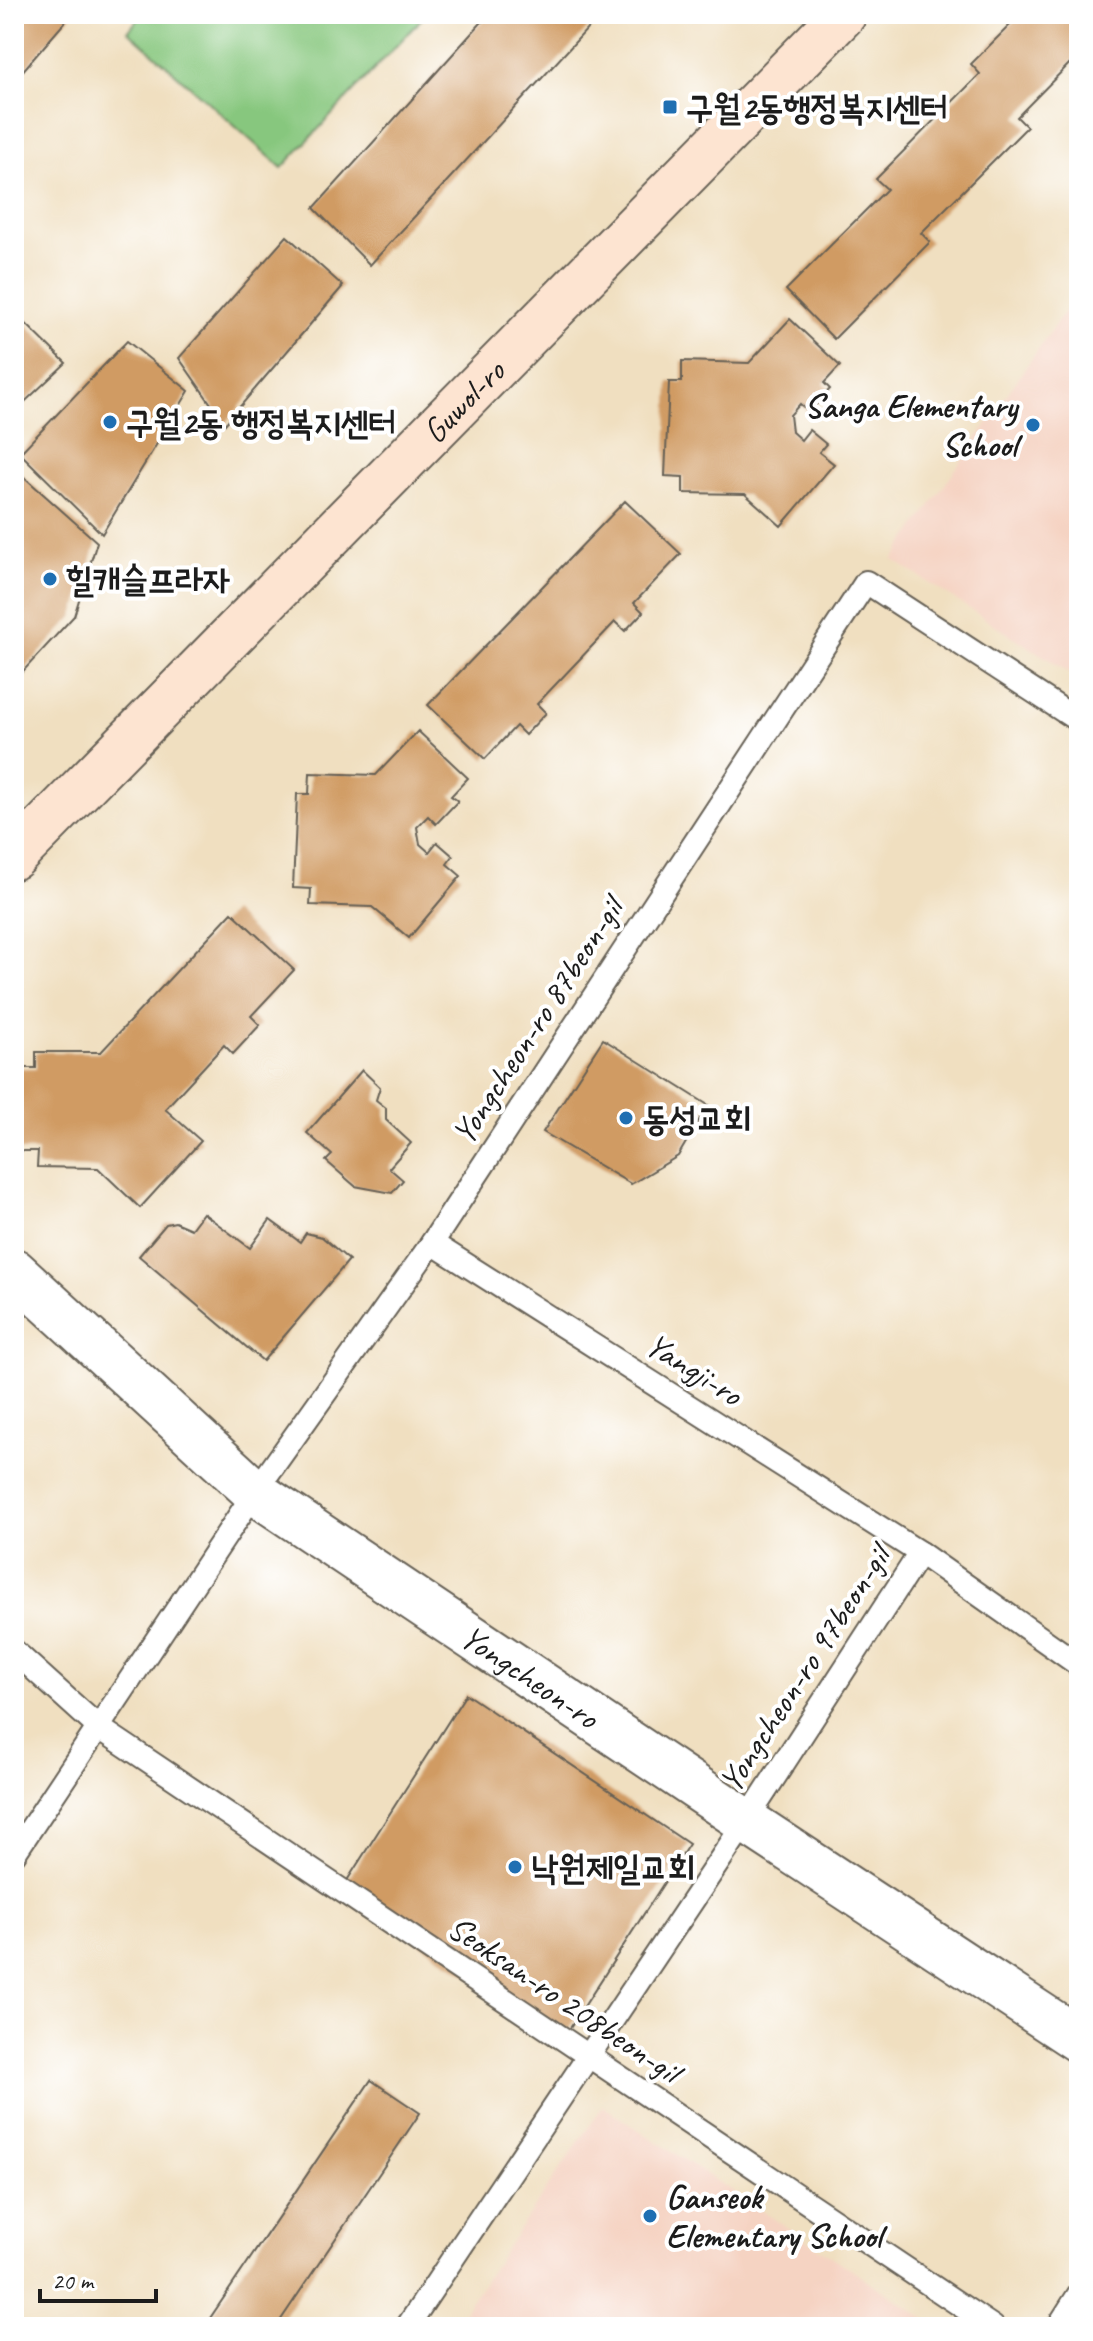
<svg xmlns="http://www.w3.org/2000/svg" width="1093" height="2341" font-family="Caveat,'Poor Story',sans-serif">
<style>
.built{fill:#f5d3c2}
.green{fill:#87c77e;stroke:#52724d;stroke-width:2}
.building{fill:#d09b63}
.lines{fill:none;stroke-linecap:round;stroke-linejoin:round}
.service-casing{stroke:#666055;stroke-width:26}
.tertiary-casing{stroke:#666055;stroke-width:48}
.secondary-casing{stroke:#666055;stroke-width:48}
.service{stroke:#fff;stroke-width:22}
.tertiary{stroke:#fff;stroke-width:44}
.secondary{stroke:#fde4d1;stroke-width:44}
.poi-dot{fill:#1f6fb2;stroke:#fff;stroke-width:3}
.labels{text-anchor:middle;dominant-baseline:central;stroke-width:8;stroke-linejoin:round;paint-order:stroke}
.poi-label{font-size:34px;font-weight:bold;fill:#1c1c1c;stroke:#fff;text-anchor:start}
.street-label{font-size:34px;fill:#1c1c1c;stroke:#fff}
</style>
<rect width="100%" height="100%" fill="#fff"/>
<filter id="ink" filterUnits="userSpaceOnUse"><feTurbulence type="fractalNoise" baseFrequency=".0125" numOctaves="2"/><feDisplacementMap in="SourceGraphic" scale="16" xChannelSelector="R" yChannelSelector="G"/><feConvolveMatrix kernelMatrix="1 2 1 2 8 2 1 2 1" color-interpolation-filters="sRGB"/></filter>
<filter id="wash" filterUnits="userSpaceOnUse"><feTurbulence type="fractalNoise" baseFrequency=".006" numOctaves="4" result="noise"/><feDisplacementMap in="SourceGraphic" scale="32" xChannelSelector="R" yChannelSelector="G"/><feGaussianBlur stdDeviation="1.8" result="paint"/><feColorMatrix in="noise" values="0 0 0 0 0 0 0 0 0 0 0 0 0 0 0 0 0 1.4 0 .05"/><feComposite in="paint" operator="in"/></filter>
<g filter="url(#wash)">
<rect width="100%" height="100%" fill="#f0dfc0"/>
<g class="built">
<path d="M1079 290V679L893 560Z"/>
<path d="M603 2106 938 2327H453Z"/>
</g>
<path class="green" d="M143 14H426L282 168 128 31Z"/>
<g id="blocks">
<g class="building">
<path d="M14 14H72L14 81Z"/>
<path d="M489 14H601L370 265 314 208Z"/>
<path d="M1021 14H1079V54L1017 117 1027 127 921 233 930 242 834 339 786 290 887 189 876 179 980 74 971 64Z"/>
<path d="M287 236 343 286 225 424 179 358Z"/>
<path d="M14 312 66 363 14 412Z"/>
<path d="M790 319 840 366 824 383 830 389 809 412 800 404 790 415 792 432 801 440 809 430 826 444 819 452 834 464 781 526 745 494 683 493V477L665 476 669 382H682V361L749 363Z"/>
<path d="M127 341 189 391 102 534 20 453Z"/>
<path d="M14 468 97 542 74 616 14 681Z"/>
<path d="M625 501 681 554 634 603 643 612 625 631 615 622 537 704 546 713 525 735 516 726 485 759 428 705Z"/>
<path d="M418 731 468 778 451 796 458 801 436 824 428 816 417 827 420 844 429 852 437 842 453 856 447 864 461 876 409 938 372 907 310 905 311 889 293 888 297 794H309L310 773 376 775Z"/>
<path d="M232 912 294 970 251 1016 260 1025 233 1054 224 1045 165 1109 201 1141 140 1208 98 1168 37 1167 38 1151H15L17 1068H36V1052H101Z"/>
<path d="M603 1039 708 1105 678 1156 631 1184 543 1132Z"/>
<path d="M362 1070 380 1087 376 1100 386 1108V1120L411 1143 389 1168 403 1180 392 1193 355 1186 326 1161 332 1155 307 1133Z"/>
<path d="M203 1213 250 1248 270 1220 300 1242 306 1233 322 1237 349 1260 263 1361 139 1256 166 1224 175 1222 191 1229Z"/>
<path d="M466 1694 689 1844 563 2039 341 1890Z"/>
<path d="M371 2080 420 2113 276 2327H204Z"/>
</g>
</g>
</g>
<g filter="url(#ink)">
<use href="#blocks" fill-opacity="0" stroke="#666055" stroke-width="2"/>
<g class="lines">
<defs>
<g id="service">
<path d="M432 1243 920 1553 1079 1665"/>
<path d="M14 1651 98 1727 993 2327"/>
<path d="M14 1854 255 1492 432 1243 866 582 1079 721"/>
<path d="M407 2327 746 1821 920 1553"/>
<path d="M1058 2327 1079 2294"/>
</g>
<g id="tertiary">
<path id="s1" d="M14 1271 255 1492 746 1821 1079 2040"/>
</g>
<g id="secondary">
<path id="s2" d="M14 857 844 14"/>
</g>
</defs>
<use href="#service" class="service-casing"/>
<use href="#tertiary" class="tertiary-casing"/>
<use href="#secondary" class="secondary-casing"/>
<use href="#service" class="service"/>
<use href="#tertiary" class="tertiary"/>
<use href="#secondary" class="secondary"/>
</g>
</g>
<g class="poi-dot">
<rect x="662" y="99" width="16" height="16" rx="4"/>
<circle cx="110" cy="422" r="8"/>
<circle cx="1033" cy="425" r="8"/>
<circle cx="50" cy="579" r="8"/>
<circle cx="626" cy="1118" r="8"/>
<circle cx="515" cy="1867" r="8"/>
<circle cx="650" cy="2216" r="8"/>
</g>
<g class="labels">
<g class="poi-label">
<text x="686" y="107">구월2동행정복지센터</text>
<text x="1017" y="405" text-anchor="end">Sanga Elementary<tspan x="1017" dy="39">School</tspan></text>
<text x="126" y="422">구월2동 행정복지센터</text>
<text x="66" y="579">힐캐슬프라자</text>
<text x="642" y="1118">동성교회</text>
<text x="531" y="1867">낙원제일교회</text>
<text x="666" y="2196">Ganseok<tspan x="666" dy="39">Elementary School</tspan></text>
</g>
<g class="street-label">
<text stroke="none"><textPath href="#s2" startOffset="640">Guwol-ro</textPath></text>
<text transform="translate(537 1021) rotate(-57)">Yongcheon-ro 87beon-gil</text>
<text transform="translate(694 1369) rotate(32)">Yangji-ro</text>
<text transform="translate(804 1669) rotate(-57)">Yongcheon-ro 97beon-gil</text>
<text stroke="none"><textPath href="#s1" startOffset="658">Yongcheon-ro</textPath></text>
<text transform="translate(564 1999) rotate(34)">Seoksan-ro 208beon-gil</text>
</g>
</g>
<rect width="1093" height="2341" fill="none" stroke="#fff" stroke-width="48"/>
<path d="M40 2289v12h116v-12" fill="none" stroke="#1c1c1c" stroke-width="4"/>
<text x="52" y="2289" font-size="24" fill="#1c1c1c" stroke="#ffffff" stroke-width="6" paint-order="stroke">20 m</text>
</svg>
